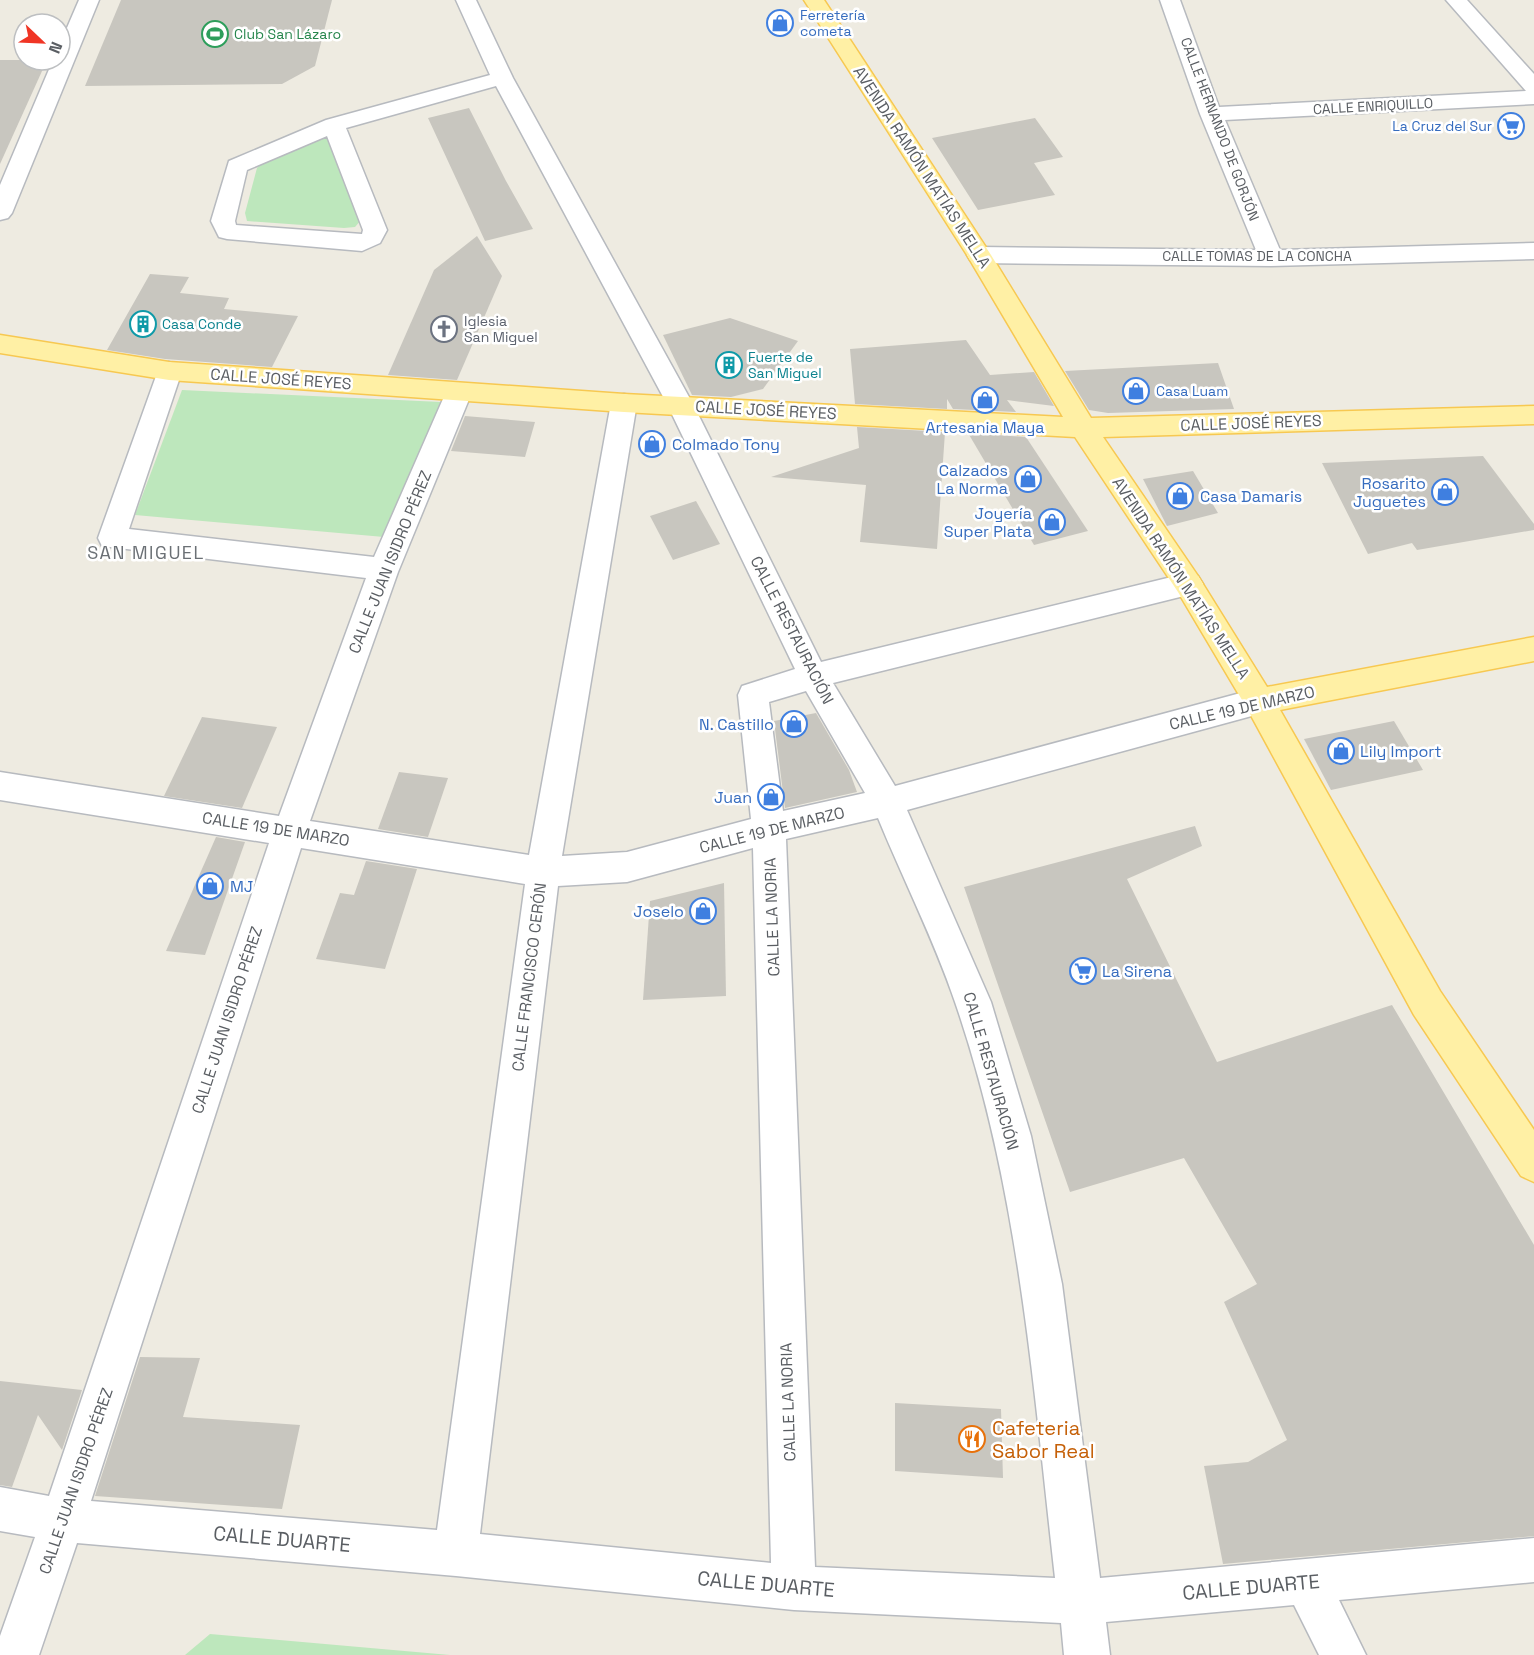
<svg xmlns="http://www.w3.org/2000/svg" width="1534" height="1655" font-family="'Space Grotesk',sans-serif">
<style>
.green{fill:#bde7bc}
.building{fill:#c8c6bf}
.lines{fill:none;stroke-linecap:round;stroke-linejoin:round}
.minor-casing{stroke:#b7babf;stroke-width:3}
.major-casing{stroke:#f7c851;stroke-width:3}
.minor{fill:#fff;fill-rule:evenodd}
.major{fill:#fff0a5;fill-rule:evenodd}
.labels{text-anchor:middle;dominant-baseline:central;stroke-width:5;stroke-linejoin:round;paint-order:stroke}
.far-shop-label{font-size:14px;fill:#366cbe;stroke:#fff;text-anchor:start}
.far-leisure-label{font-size:14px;fill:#27864d;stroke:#fff;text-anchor:start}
.far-street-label{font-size:14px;fill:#5a5e63;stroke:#fff}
.far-worship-label{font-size:14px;fill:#5b616d;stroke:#fff;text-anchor:start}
.far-culture-label{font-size:14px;fill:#0d838f;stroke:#fff;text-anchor:start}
.street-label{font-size:16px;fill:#5a5e63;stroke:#fff}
.shop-label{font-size:16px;fill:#366cbe;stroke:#fff;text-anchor:end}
.neighbourhood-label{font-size:18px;letter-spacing:1.5px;fill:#6b7075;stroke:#fff}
.near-food-label{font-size:20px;fill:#c56008;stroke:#fff;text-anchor:start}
.near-street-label{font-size:20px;fill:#5a5e63;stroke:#fff}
</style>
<rect width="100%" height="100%" fill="#eeebe1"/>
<g class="green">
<path d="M329 136 362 219 355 227 344 228 247 221 245 213 257 168 267 158 314 139Z"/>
<path d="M182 390 441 402 384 537 135 515Z"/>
<path d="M210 1634 450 1655H185Z"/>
</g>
<g class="building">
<path d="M121 0H332L315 66 282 84 85 86Z"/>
<path d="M0 60H47L0 164Z"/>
<path d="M469 108 506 181 533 229 485 241 428 118Z"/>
<path d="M1035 118 1063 157 1034 163 1055 195 978 210 932 138Z"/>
<path d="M477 236 502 276 457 380 388 375 434 270Z"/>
<path d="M150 274 189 277 180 293 229 298 224 309 298 316 272 367 165 359 107 350Z"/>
<path d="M730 318 798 341 763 389 731 397 692 395 663 335Z"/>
<path d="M966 340 990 375 1034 372 1054 406 1007 400 1016 412 953 409 947 399V409L855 404 850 349Z"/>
<path d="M1218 363 1234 409 1108 413 1089 410 1065 371Z"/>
<path d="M465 416 535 422 525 457 451 451Z"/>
<path d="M857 427 945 432 937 549 860 542 866 485 771 477 859 448Z"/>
<path d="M968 433 1026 437 1088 531 1034 545Z"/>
<path d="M1483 456 1534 524V530L1417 550 1412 543 1368 554 1322 463Z"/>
<path d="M1193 471 1218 513 1167 526 1143 479Z"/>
<path d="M696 501 720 544 673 560 650 516Z"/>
<path d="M816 713 849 770 857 792 785 808 774 721Z"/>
<path d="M202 717 277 727 242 808 164 796Z"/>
<path d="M1394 721 1423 770 1331 790 1304 739Z"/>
<path d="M399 772 448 778 428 837 378 829Z"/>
<path d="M1195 826 1202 846 1127 879 1217 1062 1392 1005 1534 1245V1536L1223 1564 1204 1466 1248 1462 1287 1440 1224 1302 1257 1284 1184 1158 1070 1192 964 887Z"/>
<path d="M216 837 245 842 205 955 166 951Z"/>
<path d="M366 861 417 869 385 969 316 959 340 893 354 895Z"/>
<path d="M724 883 726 996 643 1000 650 901Z"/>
<path d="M140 1357 200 1358 183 1417 300 1425 282 1509 95 1496Z"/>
<path d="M0 1381 82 1390 62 1450 38 1415 12 1487 0 1485Z"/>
<path d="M895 1403 1001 1409 1003 1478 895 1471Z"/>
</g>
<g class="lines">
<defs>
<g id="minor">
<path d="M79 0H99L12 213 8 218 0 220V185L53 60H60V44Z"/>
<path d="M456 0H476L513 78 694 406 821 662 1188 573 1198 576 1203 584 1198 592 1188 595 833 683 895 786 1259 688 1270 692 1275 701 1270 710 1259 714 907 810 991 1002 1031 1136 1062 1284 1100 1578 1534 1538V1582L1339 1600 1366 1655H1319L1294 1605 1106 1622 1110 1655H1064L1061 1623 794 1610 456 1576 77 1543 39 1655H0V1636L35 1537 0 1531V1487L49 1496 269 843 0 800V772L279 816 366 578 102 546 98 538 160 365 169 362 178 365 182 371 129 529 374 557 446 392 450 386 459 383 468 386 472 392 398 572 310 821 529 855 611 403 615 396 624 394 633 396 637 403 562 856 627 852 751 819 738 695 742 686 795 669 668 406 496 86 346 128 387 230 380 243 362 251 227 239 219 237 211 221 229 161 326 120 490 75ZM327 136 363 230 362 234 236 225 235 221 247 170ZM806 691 865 793 783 811 769 702ZM878 818C903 879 934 940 955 1002 1019 1187 1033 1385 1055 1578L815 1567 786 839ZM301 848 525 884 437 1530 91 1501ZM753 848 771 1563 480 1534 558 886 627 882Z"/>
<path d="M1160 0H1180L1219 107 1526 91 1446 0H1467L1534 74V104L1225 120 1280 250 1534 243V259L1271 266 979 263 970 260 967 255 970 250 979 247 1256 250 1200 114Z"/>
</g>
<path id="major" d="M804 0H824L991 255 1091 418 1534 406V424L1103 437 1198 576 1267 687 1534 637V661L1280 710 1440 991 1534 1130V1182L1521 1176 1414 1015 1248 710 1178 592 1075 437 624 412 169 380 0 353V335L169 362 624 394 1063 417 967 255Z"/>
</defs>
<use href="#minor" class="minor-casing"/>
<use href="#major" class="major-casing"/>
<use href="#minor" class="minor"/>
<use href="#major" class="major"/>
</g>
<defs>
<symbol id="shop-ring" viewBox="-11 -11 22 22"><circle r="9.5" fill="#fff" stroke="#3f7fe0" stroke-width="1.5"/><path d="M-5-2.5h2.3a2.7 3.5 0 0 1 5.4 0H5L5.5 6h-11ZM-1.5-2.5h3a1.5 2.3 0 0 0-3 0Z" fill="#3f7fe0"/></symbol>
<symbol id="stadium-ring" viewBox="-11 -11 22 22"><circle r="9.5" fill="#fff" stroke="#2e9e5b" stroke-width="1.5"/><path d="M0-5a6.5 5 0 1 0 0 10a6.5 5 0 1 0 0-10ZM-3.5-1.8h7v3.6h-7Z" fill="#2e9e5b"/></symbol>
<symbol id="supermarket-ring" viewBox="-11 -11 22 22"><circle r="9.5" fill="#fff" stroke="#3f7fe0" stroke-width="1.5"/><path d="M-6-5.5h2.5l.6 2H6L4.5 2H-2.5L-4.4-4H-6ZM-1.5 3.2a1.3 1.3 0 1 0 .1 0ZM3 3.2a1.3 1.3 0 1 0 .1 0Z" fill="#3f7fe0"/></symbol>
<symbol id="building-ring" viewBox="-11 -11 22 22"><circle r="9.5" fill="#fff" stroke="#0f9aa8" stroke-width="1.5"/><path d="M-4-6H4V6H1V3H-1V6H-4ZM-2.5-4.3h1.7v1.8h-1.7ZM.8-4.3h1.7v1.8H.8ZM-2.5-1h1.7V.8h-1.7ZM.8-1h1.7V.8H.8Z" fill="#0f9aa8"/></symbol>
<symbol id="church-ring" viewBox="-11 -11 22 22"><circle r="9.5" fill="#fff" stroke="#6b7280" stroke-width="1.5"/><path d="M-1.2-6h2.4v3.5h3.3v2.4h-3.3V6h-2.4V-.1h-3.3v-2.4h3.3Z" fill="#6b7280"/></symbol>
<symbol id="restaurant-ring" viewBox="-11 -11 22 22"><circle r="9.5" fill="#fff" stroke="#e8710a" stroke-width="1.5"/><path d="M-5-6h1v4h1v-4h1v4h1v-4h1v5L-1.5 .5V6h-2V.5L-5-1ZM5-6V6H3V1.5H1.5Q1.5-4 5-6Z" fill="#e8710a"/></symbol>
</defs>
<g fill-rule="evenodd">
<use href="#shop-ring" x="765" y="8" width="30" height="30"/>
<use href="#stadium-ring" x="200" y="19" width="30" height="30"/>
<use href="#supermarket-ring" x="1496" y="111" width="30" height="30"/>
<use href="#building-ring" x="128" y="309" width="30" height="30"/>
<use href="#church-ring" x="429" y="314" width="30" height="30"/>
<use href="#building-ring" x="714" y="350" width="30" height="30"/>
<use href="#shop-ring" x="1121" y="376" width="30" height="30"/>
<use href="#shop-ring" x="970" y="385" width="30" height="30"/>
<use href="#shop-ring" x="637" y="429" width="30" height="30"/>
<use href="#shop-ring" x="1013" y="464" width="30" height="30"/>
<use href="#shop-ring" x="1430" y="477" width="30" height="30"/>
<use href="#shop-ring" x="1165" y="481" width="30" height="30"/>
<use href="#shop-ring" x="1037" y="507" width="30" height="30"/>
<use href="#shop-ring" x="779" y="709" width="30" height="30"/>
<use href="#shop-ring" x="1326" y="736" width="30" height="30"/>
<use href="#shop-ring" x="756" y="782" width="30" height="30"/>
<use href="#shop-ring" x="195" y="871" width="30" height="30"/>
<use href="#shop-ring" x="688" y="896" width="30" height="30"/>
<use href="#supermarket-ring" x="1068" y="956" width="30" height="30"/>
<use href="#restaurant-ring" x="957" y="1424" width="30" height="30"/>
</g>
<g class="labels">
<g class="far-shop-label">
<text x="800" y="15">Ferretería<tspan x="800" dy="16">cometa</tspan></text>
<text x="1492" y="126" text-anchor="end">La Cruz del Sur</text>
<text x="1156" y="391">Casa Luam</text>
</g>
<g class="far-leisure-label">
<text x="234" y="34">Club San Lázaro</text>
</g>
<g class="far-street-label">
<text transform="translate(1373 106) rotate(-3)">CALLE ENRIQUILLO</text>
<text transform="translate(1220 129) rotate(69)">CALLE HERNANDO DE GORJÓN</text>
<text x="1257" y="256">CALLE TOMAS DE LA CONCHA</text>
</g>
<g class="far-worship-label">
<text x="464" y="321">Iglesia<tspan x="464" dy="16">San Miguel</tspan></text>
</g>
<g class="far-culture-label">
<text x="162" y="324">Casa Conde</text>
<text x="748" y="357">Fuerte de<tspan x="748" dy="16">San Miguel</tspan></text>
</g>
<g class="street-label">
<text transform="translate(922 167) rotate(57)">AVENIDA RAMÓN MATÍAS MELLA</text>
<text transform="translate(281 379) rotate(4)">CALLE JOSÉ REYES</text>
<text transform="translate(766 410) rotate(3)">CALLE JOSÉ REYES</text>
<text transform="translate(1251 423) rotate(-2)">CALLE JOSÉ REYES</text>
<text transform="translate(390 562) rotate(-68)">CALLE JUAN ISIDRO PÉREZ</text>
<text transform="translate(1181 578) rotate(57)">AVENIDA RAMÓN MATÍAS MELLA</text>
<text transform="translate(792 630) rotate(63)">CALLE RESTAURACIÓN</text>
<text transform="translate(1242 708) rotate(-13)">CALLE 19 DE MARZO</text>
<text transform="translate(276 829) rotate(9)">CALLE 19 DE MARZO</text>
<text transform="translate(772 830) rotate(-14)">CALLE 19 DE MARZO</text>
<text transform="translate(772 917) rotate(-92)">CALLE LA NORIA</text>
<text transform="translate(529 977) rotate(-83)">CALLE FRANCISCO CERÓN</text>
<text transform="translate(227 1020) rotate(-72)">CALLE JUAN ISIDRO PÉREZ</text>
<text transform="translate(991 1071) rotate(74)">CALLE RESTAURACIÓN</text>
<text transform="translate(788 1402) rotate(-92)">CALLE LA NORIA</text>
<text transform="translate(76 1481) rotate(-71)">CALLE JUAN ISIDRO PÉREZ</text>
</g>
<g class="shop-label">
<text x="985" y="427" text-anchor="middle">Artesania Maya</text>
<text x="672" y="444" text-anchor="start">Colmado Tony</text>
<text x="1008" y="470">Calzados<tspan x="1008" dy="18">La Norma</tspan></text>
<text x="1426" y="483">Rosarito<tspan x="1426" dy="18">Juguetes</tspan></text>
<text x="1200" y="496" text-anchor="start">Casa Damaris</text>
<text x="1032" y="513">Joyería<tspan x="1032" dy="18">Super Plata</tspan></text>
<text x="774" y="724">N. Castillo</text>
<text x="1360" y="751" text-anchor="start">Lily Import</text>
<text x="752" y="797">Juan</text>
<text x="230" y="886" text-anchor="start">MJ</text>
<text x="684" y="911">Joselo</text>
<text x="1102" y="971" text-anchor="start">La Sirena</text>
</g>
<g class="neighbourhood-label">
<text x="146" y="552">SAN MIGUEL</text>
</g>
<g class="near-food-label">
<text x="992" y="1428">Cafeteria<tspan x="992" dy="23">Sabor Real</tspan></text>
</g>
<g class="near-street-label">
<text transform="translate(282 1539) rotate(5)">CALLE DUARTE</text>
<text transform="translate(766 1584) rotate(5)">CALLE DUARTE</text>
<text transform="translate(1251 1587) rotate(-5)">CALLE DUARTE</text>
</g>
</g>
<g transform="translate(42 42) rotate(113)"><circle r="28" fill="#ffffff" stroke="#bdbfc1" stroke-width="1.5"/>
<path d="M0-4.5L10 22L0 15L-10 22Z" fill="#f03525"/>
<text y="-9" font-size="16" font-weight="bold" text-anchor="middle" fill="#5a5e63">N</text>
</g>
</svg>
